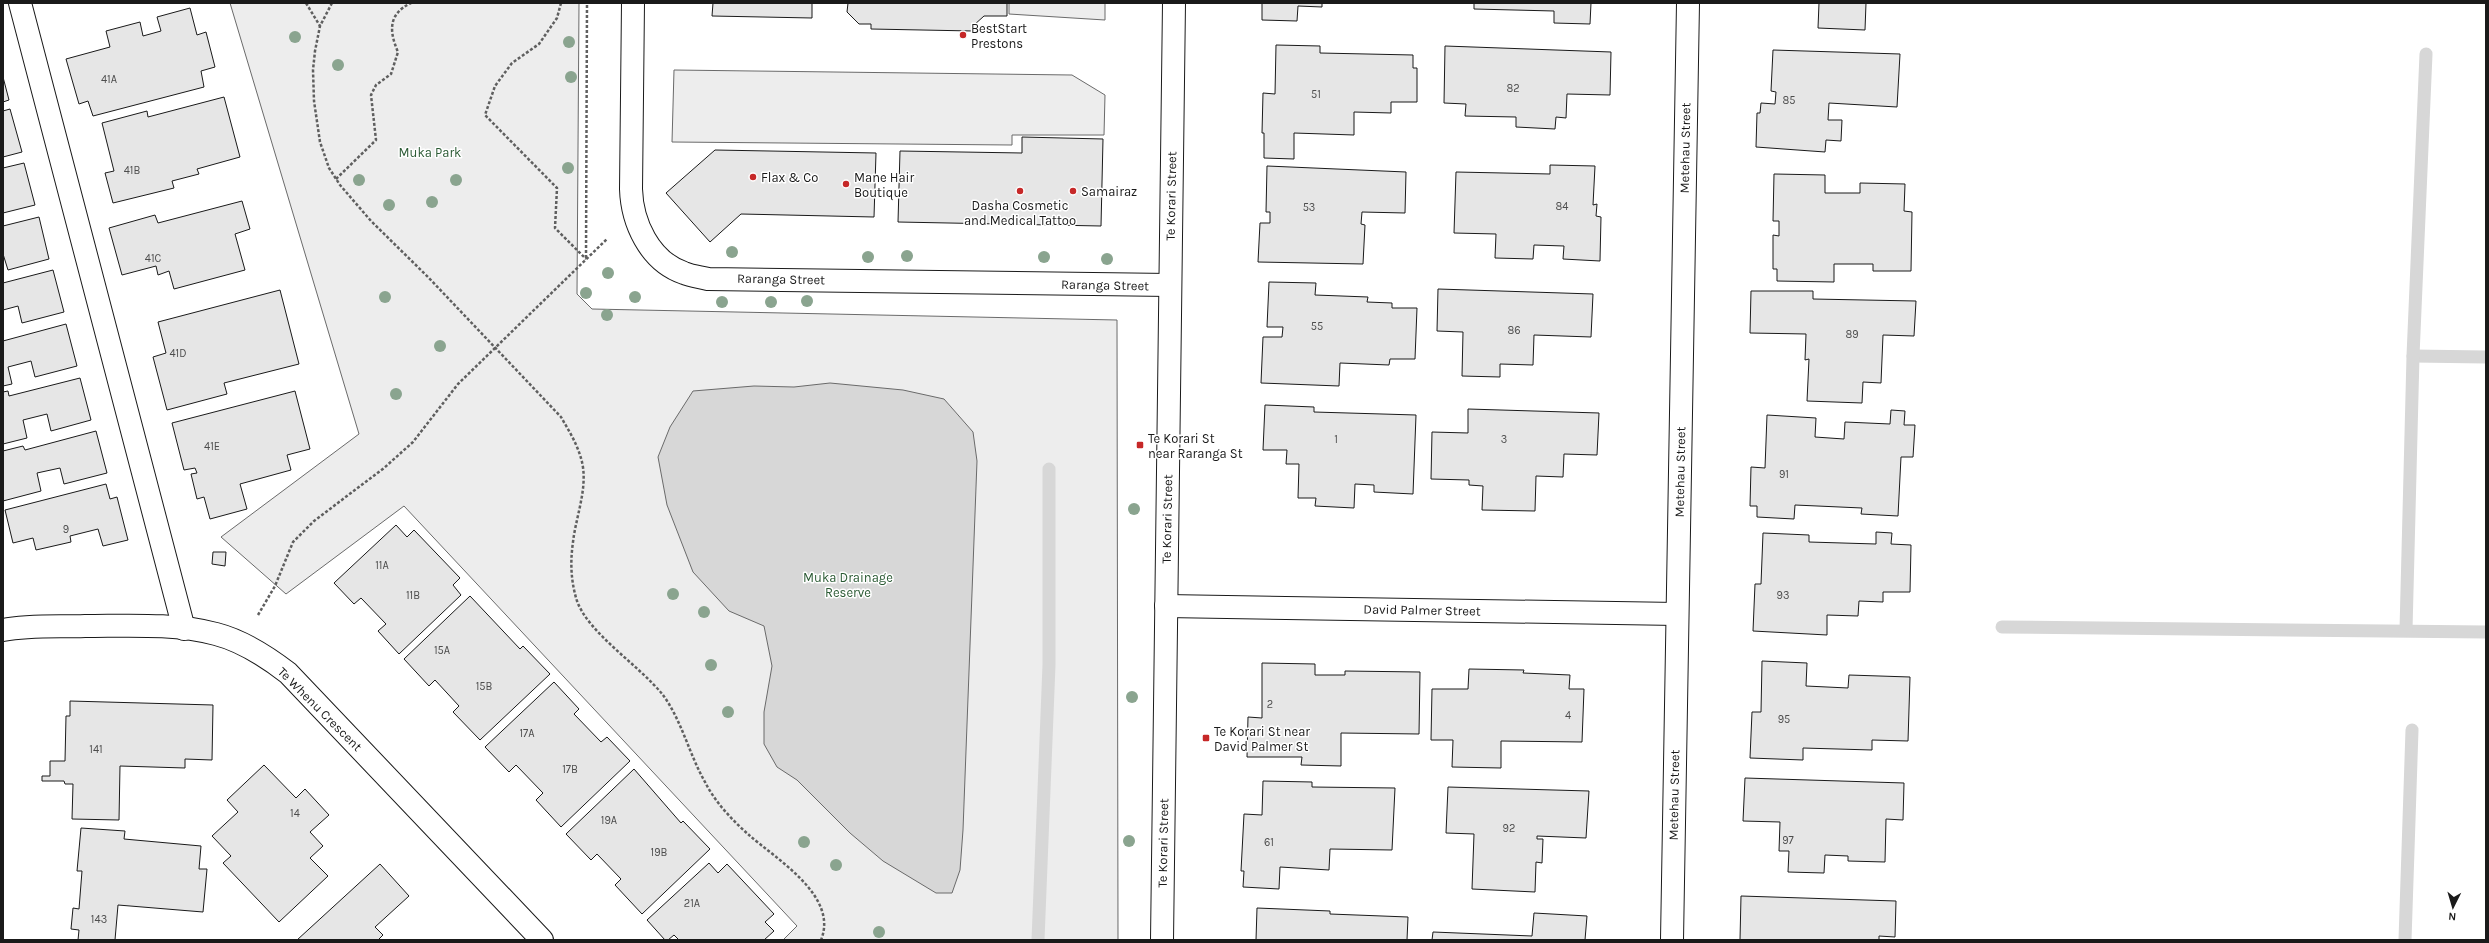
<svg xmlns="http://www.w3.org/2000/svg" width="2489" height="943" font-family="Karla,sans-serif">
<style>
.built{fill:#ededed;stroke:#6a6a6a}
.water{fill:#d7d7d7;stroke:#6a6a6a}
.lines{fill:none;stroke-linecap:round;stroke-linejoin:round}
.stream{stroke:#d7d7d7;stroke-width:13}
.building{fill:#e6e6e6;stroke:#1a1a1a}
.minor-casing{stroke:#1a1a1a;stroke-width:24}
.path{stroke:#5f5f5f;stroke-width:2.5;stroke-dasharray:3 2;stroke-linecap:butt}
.minor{stroke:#fff;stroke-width:22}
.tree{fill:#8aa48f}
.poi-dot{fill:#c62828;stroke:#fff;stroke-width:1.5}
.labels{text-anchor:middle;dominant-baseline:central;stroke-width:3;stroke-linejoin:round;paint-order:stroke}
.number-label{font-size:11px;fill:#4d4d4d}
.poi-label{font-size:13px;fill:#1a1a1a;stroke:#fff;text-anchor:start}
.street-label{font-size:13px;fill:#1a1a1a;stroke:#fff}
.park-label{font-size:13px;fill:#2b5a34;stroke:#fff}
</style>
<rect width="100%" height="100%" fill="#fff"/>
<g class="built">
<path d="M230 3H579L577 294 592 309 1117 320 1118 940H783L797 926 404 506 286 594 221 537 359 434Z"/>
<path d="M1009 3H1105V20L1009 14Z"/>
<path d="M674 70 1072 75 1105 95 1104 135H1012V145L672 142Z"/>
</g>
<path class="water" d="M830 383 903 390 944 399 973 432 977 461 963 830 960 870 952 893H936L883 861 850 833 797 780 777 767 764 744V712L772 666 764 626 729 611 693 572 667 505 658 457 670 427 693 391 754 386 794 387Z"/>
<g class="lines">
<g class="stream">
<path d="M2413 356 2486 357"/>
<path d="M2002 627 2486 632"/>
<path d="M2406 630 2413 356 2426 54"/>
<path d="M1038 940 1049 665V469"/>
<path d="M2405 940 2412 730"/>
</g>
</g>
<g class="building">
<path d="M713 3H812V18L712 16Z"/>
<path d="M848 3H1007V16H984L974 25 973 31 871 29V24H859L847 12Z"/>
<path d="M1262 3H1322V7L1298 6 1297 21 1262 20Z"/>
<path d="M1474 3H1591L1590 24 1554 23V11L1474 9Z"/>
<path d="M1819 3H1916H1866L1865 30 1818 28Z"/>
<path d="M190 8 197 35 206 32 215 67 201 71 204 87 93 116 88 101 79 104 66 59 110 47 106 31 140 22 143 36 161 31 157 17Z"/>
<path d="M1276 45 1320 46V53L1413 55V68H1417V102H1391V113L1354 112V135L1294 133V159L1264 158V133H1262L1263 93 1275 94Z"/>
<path d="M1445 46 1611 52 1610 95 1567 94 1566 118 1556 117 1555 129 1516 127V117L1465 116 1466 104 1444 103Z"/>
<path d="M1773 50 1900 54 1897 107 1829 103 1828 120H1842L1841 141 1826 140 1825 152 1756 147 1757 113H1760L1761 103 1775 104 1776 92 1771 91Z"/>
<path d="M3 77 9 100 3 102Z"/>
<path d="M224 97 240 157 197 169 199 174 172 181 174 188 113 203 105 173 114 171 102 123 147 111 148 117Z"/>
<path d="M10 109 22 152 3 157V111Z"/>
<path d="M1022 137 1103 139 1101 226 898 222 900 151 1022 153Z"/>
<path d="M715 150 876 153 874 217 741 214 710 242 666 193Z"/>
<path d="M24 163 35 205 3 213V168Z"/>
<path d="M1550 165 1595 166 1593 205 1597 204 1596 216 1601 217 1600 261 1563 259 1564 246 1534 245 1533 259 1495 258 1496 234 1454 233 1456 172 1550 174Z"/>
<path d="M1267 166 1406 172 1405 213 1362 212 1361 224 1365 225 1363 264 1258 262 1260 223H1270V212H1266Z"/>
<path d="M1774 174 1825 175V193H1860V183L1905 184 1904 211 1912 212 1911 271H1873V264H1834V282L1777 281V269H1773V235L1779 236V221H1773Z"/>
<path d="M242 201 250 229 235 234 245 270 174 289 169 271 158 275 156 266 122 275 109 228 155 215 158 223Z"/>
<path d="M39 217 49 259 8 270 3 254V226Z"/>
<path d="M53 270 64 312 22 323 18 306 3 310V283Z"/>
<path d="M1269 282 1316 283 1315 295 1368 297 1367 302 1392 303V308H1417L1415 359H1390L1389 365 1340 363 1339 386 1261 383 1263 337H1282L1283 327H1267Z"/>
<path d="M1438 289 1593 294 1591 337 1534 335 1533 365 1500 364V377L1462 376 1463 332 1437 331Z"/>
<path d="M280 290 299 364 224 383 227 394 167 410 153 357 166 353 158 322Z"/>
<path d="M1751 291H1813V299L1916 301 1914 336 1883 335 1881 383 1863 382 1862 403 1807 401 1809 359 1805 360 1806 334 1750 333Z"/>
<path d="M66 324 77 366 35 377 31 361 8 367 12 384 3 386V341Z"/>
<path d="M80 378 91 420 51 431 47 414 23 420 27 438 3 444V392L8 391 9 396Z"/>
<path d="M295 391 310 449 287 455 291 470 240 484 247 509 210 519 204 497 197 499 191 474 197 473 195 468 184 470 172 423Z"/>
<path d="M1265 405 1314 407V412L1416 415 1413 494 1374 492V485L1355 484 1354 508 1315 506 1316 498H1298L1299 464H1286L1287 450H1263Z"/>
<path d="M1468 409 1599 413 1597 455 1564 454 1563 477 1536 476 1535 511 1482 510 1483 486 1469 485V480L1431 479 1432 432 1468 433Z"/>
<path d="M1891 410 1905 411 1904 425H1915L1913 457H1901L1898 516 1861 514 1862 508 1795 505 1794 519 1757 517V506H1750L1751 467 1765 468 1767 415 1816 418 1815 437 1844 439 1845 422 1890 424Z"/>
<path d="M96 431 107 473 64 484 60 468 37 473 41 491 3 501V451L23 446 25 450Z"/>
<path d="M106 484 110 499 117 497 128 540 103 546 98 529 70 536 71 542 36 550 33 538 13 543 5 510Z"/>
<path d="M396 525 407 537 414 530 460 578 453 585 461 595 399 654 378 631 386 624 361 598 354 604 334 583Z"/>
<path d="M1876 532 1892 533 1891 544 1911 545 1910 592H1883V602L1859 601 1858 616 1827 615V635L1753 631 1755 584H1761L1763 533 1809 535V542L1876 544Z"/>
<path d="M213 552H226L225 566 212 564Z"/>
<path d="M470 596 520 649 523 646 550 674 480 740 453 712 459 706 435 680 429 686 404 659Z"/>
<path d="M1762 661 1807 663 1806 686 1848 688 1849 675 1910 677 1908 741 1872 740V750L1803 748V760L1750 758 1752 712H1761Z"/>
<path d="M1262 663 1315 664V675H1345V671L1420 672 1419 734 1341 733V766L1301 765 1302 757H1247L1248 717 1262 718Z"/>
<path d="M1469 669 1524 670 1523 673 1570 675 1569 689H1584L1582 742 1501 741V768L1452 767 1453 740H1431L1432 689H1468Z"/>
<path d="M554 682 579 709 574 714 601 742 607 737 630 761 561 827 536 800 543 793 516 765 509 772 485 747Z"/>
<path d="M70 701 213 705 212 760 185 759V768L120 766 119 820 72 819 73 784H65L64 781H42V776H50V761H65L66 716H70Z"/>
<path d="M264 765 296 798 305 789 329 815 310 832 323 846 310 858 328 876 279 922 223 863 231 856 212 836 238 812 227 800Z"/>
<path d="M634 769 681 823 683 821 710 849 642 914 615 885 621 879 597 854 591 860 566 834Z"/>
<path d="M1745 778 1904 783 1903 820 1886 819 1885 862 1848 861V856L1825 855 1824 873 1788 872 1789 851H1779L1780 822 1743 821Z"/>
<path d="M1263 781 1312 782V787L1395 788 1392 850 1330 849 1329 870 1280 867 1279 889 1243 887 1244 871H1241L1244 814 1262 815Z"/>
<path d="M1448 787 1589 791 1586 838 1537 836V839H1543L1542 863 1536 862 1535 892 1472 889 1474 834 1446 833Z"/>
<path d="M81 828 125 831 124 839 201 846 199 869H207L203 912 118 905 115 940H78L79 930 71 929 73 908 79 909 82 871H77Z"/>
<path d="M709 863 718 873 727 864 774 914 765 922 774 931 764 940H679L674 935 668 940H665L647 920Z"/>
<path d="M380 864 409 896 375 927 383 935 378 940H297Z"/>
<path d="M1741 896 1896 901 1895 937 1879 936V940H1740Z"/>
<path d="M1257 908 1330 911V914L1408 917 1407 940H1256Z"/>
<path d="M1534 913 1587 916 1585 940H1432L1433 932 1532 936Z"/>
</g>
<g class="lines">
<defs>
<g id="minor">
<path d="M20 3 184 629"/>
<path d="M633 3 631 189C632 222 649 261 684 273 691 276 700 277 708 279L1170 285"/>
<path d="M1166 606 1677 614"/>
<path d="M3 630C30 625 58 627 85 626 128 626 174 623 216 634 243 641 266 656 288 673L542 940"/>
<path d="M1162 940 1174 3"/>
<path d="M1672 940 1688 3"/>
</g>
</defs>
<use href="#minor" class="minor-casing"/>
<g class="path">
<path d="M306 3 320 26"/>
<path d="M332 3 320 26 315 51 313 70 314 101 320 142 329 168 340 185 371 221 428 277 561 417C569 431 578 445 582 462 588 488 576 516 573 542 570 563 571 582 577 601 589 634 639 665 663 695 682 721 689 754 705 782 715 802 732 820 749 835 776 859 839 896 821 940"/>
<path d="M561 3 557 18 539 44 512 63 495 86 485 115 557 188 555 228 586 259"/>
<path d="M336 179 376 140 371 95 376 85 391 74 398 52C389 31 388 14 411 3"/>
<path d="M586 258 587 3"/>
<path d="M258 615 275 586 293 542 314 521 384 468 413 442 458 384 607 239"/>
</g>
<use href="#minor" class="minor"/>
</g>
<g class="tree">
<circle cx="295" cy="37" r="6"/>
<circle cx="569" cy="42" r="6"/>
<circle cx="338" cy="65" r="6"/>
<circle cx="571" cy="77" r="6"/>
<circle cx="568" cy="168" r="6"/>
<circle cx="359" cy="180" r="6"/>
<circle cx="456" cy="180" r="6"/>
<circle cx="432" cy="202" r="6"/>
<circle cx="389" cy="205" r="6"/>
<circle cx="732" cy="252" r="6"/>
<circle cx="907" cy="256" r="6"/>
<circle cx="868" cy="257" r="6"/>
<circle cx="1044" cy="257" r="6"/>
<circle cx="1107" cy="259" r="6"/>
<circle cx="608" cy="273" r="6"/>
<circle cx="586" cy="293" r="6"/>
<circle cx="385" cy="297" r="6"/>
<circle cx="635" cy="297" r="6"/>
<circle cx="807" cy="301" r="6"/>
<circle cx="722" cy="302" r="6"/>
<circle cx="771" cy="302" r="6"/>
<circle cx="607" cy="315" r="6"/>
<circle cx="440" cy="346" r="6"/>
<circle cx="396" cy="394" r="6"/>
<circle cx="1134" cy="509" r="6"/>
<circle cx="673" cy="594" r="6"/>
<circle cx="704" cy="612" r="6"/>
<circle cx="711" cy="665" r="6"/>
<circle cx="1132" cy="697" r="6"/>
<circle cx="728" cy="712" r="6"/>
<circle cx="1129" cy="841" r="6"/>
<circle cx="804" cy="842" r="6"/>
<circle cx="836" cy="865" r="6"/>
<circle cx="879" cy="932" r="6"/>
</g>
<g class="poi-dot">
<circle cx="963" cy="35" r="4"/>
<circle cx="753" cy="177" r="4"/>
<circle cx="846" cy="184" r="4"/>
<circle cx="1020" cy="191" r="4"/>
<circle cx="1073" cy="191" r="4"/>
<rect x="1136" y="441" width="8" height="8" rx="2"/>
<rect x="1202" y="734" width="8" height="8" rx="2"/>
</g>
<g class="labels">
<g class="number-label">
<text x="109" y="79">41A</text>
<text x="1513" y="88">82</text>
<text x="1316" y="94">51</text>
<text x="1789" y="100">85</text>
<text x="132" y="170">41B</text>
<text x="1562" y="206">84</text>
<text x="1309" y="207">53</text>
<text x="153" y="258">41C</text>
<text x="1317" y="326">55</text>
<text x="1514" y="330">86</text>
<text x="1852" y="334">89</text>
<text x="178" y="353">41D</text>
<text x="1336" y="439">1</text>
<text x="1504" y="439">3</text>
<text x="212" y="446">41E</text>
<text x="1784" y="474">91</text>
<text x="66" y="529">9</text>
<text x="382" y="565">11A</text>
<text x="413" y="595">11B</text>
<text x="1783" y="595">93</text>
<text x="442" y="650">15A</text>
<text x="484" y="686">15B</text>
<text x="1270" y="704">2</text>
<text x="1568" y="715">4</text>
<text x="1784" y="719">95</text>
<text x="527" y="733">17A</text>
<text x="96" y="749">141</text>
<text x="570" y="769">17B</text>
<text x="295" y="813">14</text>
<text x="609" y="820">19A</text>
<text x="1509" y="828">92</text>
<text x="1788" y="840">97</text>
<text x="1269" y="842">61</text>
<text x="659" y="852">19B</text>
<text x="692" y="903">21A</text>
<text x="99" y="919">143</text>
</g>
<g class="poi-label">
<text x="971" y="28">BestStart<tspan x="971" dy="15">Prestons</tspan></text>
<text x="761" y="177">Flax &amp; Co</text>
<text x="854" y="177">Mane Hair<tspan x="854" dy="15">Boutique</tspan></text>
<text x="1081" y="191">Samairaz</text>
<text x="1020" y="205" text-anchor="middle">Dasha Cosmetic<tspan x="1020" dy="15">and Medical Tattoo</tspan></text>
<text x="1148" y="438">Te Korari St<tspan x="1148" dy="15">near Raranga St</tspan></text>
<text x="1214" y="731">Te Korari St near<tspan x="1214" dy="15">David Palmer St</tspan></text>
</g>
<g class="street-label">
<text transform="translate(1685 148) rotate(-89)">Metehau Street</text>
<text transform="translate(1171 196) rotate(-89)">Te Korari Street</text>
<text transform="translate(781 279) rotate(1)">Raranga Street</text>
<text transform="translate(1105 285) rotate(1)">Raranga Street</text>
<text transform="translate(1680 472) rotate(-89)">Metehau Street</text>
<text transform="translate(1167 519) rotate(-89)">Te Korari Street</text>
<text transform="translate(1422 610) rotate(1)">David Palmer Street</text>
<text transform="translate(320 709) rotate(45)">Te Whenu Crescent</text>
<text transform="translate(1674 795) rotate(-89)">Metehau Street</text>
<text transform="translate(1163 843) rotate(-89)">Te Korari Street</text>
</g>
<g class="park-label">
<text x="430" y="152">Muka Park</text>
<text x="848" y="577">Muka Drainage<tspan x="848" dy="15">Reserve</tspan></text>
</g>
</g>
<rect width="2489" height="943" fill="none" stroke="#1a1a1a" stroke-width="8"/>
<g transform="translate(2453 907) rotate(185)" stroke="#ffffff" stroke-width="3" paint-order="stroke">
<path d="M0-3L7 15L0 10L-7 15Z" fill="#1a1a1a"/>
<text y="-6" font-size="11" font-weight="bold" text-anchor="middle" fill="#1a1a1a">N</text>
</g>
</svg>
